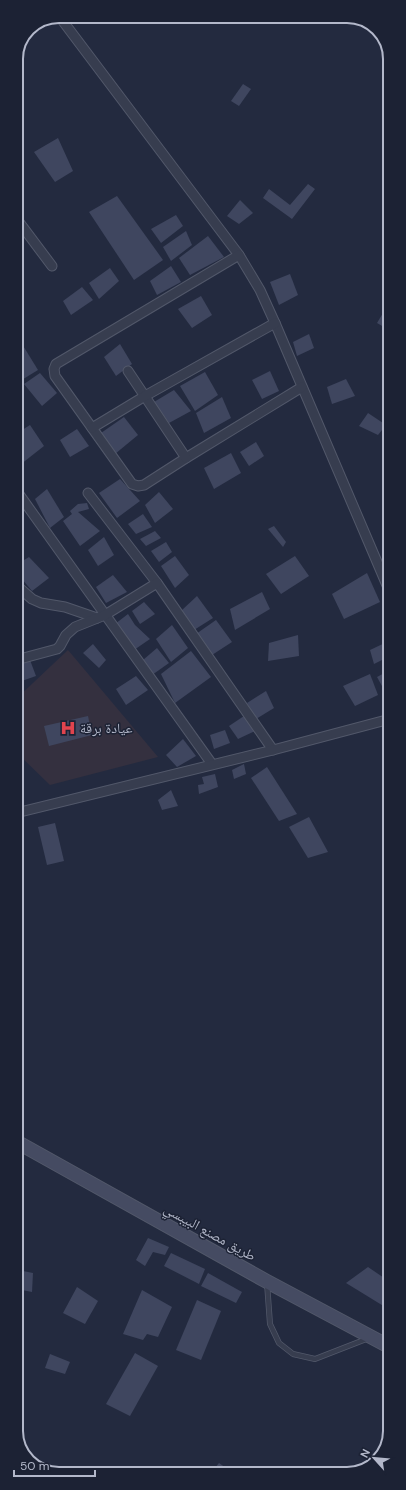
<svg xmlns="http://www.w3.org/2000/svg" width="406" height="1490" font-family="'DM Sans','Noto Naskh Arabic',sans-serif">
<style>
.medical{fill:#34303f}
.building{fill:#3f465f}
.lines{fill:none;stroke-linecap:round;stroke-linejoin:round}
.lane-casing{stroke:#52586a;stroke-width:6}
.street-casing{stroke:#52586a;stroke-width:11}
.secondary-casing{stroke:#52586a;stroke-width:15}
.lane{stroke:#373d4f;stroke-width:4.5}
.street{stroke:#373d4f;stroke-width:9}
.secondary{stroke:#454b62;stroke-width:13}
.labels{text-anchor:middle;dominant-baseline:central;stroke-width:3;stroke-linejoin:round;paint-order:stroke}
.poi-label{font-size:14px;fill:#b3b8ca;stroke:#1c2234;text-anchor:start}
.street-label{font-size:14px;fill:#b3b8ca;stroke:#1c2234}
.rim{fill:none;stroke:#b3b8ca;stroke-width:2}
</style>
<rect width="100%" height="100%" fill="#232a3f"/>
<path class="medical" d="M68 650 158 757 50 785 16 752V699Z"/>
<g class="building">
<path d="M243 84 251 89 239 106 231 101Z"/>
<path d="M58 138 73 171 55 182 34 152Z"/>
<path d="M308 184 315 189 292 219 263 198 269 189 290 205Z"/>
<path d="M117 196 163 260 134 280 89 212Z"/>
<path d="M240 200 253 213 239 224 227 216Z"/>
<path d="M176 215 183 226 161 243 151 229Z"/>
<path d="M186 231 192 245 171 261 163 247Z"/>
<path d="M208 236 224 257 190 275 179 258Z"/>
<path d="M171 266 181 282 157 295 150 281Z"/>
<path d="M110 268 119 281 99 299 89 283Z"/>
<path d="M290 274 298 295 279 305 270 282Z"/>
<path d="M82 287 93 300 71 315 63 301Z"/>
<path d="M201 296 212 315 192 328 178 309Z"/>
<path d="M389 303V330L377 323Z"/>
<path d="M309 334 314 348 297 356 293 342Z"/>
<path d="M22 344 38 370 20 381 16 376V348Z"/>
<path d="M120 344 132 364 116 376 104 357Z"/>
<path d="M270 371 279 391 262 399 252 380Z"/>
<path d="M205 372 218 395 195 411 180 386Z"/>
<path d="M40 373 57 393 42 406 24 384Z"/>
<path d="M346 379 355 396 332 404 327 387Z"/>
<path d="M174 390 191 411 169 423 154 402Z"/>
<path d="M222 397 231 418 204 433 196 413Z"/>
<path d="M368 413 386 425 378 435 359 426Z"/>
<path d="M124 417 138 435 115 454 101 433Z"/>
<path d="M30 425 44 446 16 468V434Z"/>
<path d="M77 429 89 446 70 457 60 440Z"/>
<path d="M256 442 264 456 249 466 240 452Z"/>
<path d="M231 453 241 473 214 489 204 468Z"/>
<path d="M120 479 140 501 117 518 99 493Z"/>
<path d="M47 489 64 517 50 528 35 499Z"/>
<path d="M159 492 173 509 155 523 145 505Z"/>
<path d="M87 503 89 509 78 512 100 531 80 546 63 521 72 514 70 511 78 504Z"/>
<path d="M143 514 152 527 136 534 128 524Z"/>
<path d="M274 526 286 542 283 547 268 529Z"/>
<path d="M155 531 161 538 146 546 140 539Z"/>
<path d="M104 537 114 555 98 566 88 550Z"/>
<path d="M166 542 172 552 159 562 151 551Z"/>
<path d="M175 556 189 575 175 588 161 566Z"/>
<path d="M295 556 309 576 281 594 266 574Z"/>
<path d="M29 557 49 578 32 591 16 572V565Z"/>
<path d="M367 573 380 602 344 619 332 594Z"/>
<path d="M113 575 127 592 106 603 96 587Z"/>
<path d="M262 592 270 609 235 630 230 609Z"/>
<path d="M197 596 213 618 194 630 181 611Z"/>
<path d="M144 602 155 614 140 624 132 611Z"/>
<path d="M128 614 135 625 150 639 134 650 115 624Z"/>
<path d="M216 620 232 642 212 655 196 634Z"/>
<path d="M172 625 188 648 171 662 156 639Z"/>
<path d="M298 635 299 656 268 661 269 643Z"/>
<path d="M389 641 390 656 374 664 370 650Z"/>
<path d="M93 644 106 660 99 668 83 653Z"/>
<path d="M157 648 169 663 152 675 143 660Z"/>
<path d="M191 651 211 677 175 703 161 674Z"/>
<path d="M30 660 36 676 16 683V664Z"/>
<path d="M390 670V697H388L377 677Z"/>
<path d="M370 674 378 695 355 706 343 686Z"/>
<path d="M136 676 148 690 126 705 116 689Z"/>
<path d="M266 691 274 708 256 719 247 703Z"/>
<path d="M88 716 92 735 49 746 44 726Z"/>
<path d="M244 716 255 731 238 739 229 726Z"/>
<path d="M225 730 230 743 214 749 210 735Z"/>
<path d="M183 739 196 756 177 767 166 755Z"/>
<path d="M244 764 246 774 234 779 232 770Z"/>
<path d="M267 767 297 814 279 821 251 778Z"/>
<path d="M215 774 218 787 199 794 198 785 204 784 202 777Z"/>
<path d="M171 790 178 806 162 810 158 800Z"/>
<path d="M309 817 328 852 308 858 289 827Z"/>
<path d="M55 823 64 861 47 865 38 827Z"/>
<path d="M148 1238 169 1247 165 1255 153 1252 145 1266 136 1260Z"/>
<path d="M171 1253 205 1269 199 1284 164 1266Z"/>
<path d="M368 1267 390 1282V1310L346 1283Z"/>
<path d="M23 1271 33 1273 32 1292 17 1289V1284Z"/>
<path d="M208 1273 242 1292 236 1303 201 1286Z"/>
<path d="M77 1287 98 1301 85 1324 63 1313Z"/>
<path d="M142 1290 172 1307 158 1337 147 1334 143 1340 123 1334Z"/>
<path d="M197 1300 221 1311 201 1360 176 1350Z"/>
<path d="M135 1353 158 1366 130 1416 106 1404Z"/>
<path d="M50 1354 70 1362 65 1374 45 1368Z"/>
<path d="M219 1463 233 1473H211Z"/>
</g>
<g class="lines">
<defs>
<path id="lane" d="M267 1283 270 1324 279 1343 293 1354 315 1359 369 1338"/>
<g id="street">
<path d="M59 16 239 255 260 290 275 323 389 590"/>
<path d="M16 218 52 266"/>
<path d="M239 255 56 364 54 369 55 376 132 484 138 486 144 485 186 458 302 387"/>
<path d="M128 371 186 458"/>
<path d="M92 428 145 396 275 323"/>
<path d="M16 490 212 764"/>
<path d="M88 493 157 583 273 750"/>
<path d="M16 585 32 599 41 603 65 607 97 618"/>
<path d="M16 660 57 649 60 646 66 635 75 627 105 615 157 583"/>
<path d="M16 813 273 750 390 719"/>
</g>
<path id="secondary" d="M17 1142 266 1281 390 1347"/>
</defs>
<use href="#lane" class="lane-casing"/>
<use href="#street" class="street-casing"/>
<use href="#secondary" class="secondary-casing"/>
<use href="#lane" class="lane"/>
<use href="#street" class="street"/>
<use href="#secondary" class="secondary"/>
</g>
<defs>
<symbol id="hospital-bare" viewBox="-9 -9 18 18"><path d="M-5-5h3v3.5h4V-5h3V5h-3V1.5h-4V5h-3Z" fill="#e0444e" stroke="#1c2234" stroke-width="2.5" paint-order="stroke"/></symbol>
</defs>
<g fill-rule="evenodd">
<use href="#hospital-bare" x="57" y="717" width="22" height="22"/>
</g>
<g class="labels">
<g class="poi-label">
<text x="80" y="728">عيادة برقة</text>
</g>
<g class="street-label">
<text transform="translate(210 1232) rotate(29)">طريق مصنع البيبسي</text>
</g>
</g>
<path d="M0 0H406V1490H0ZM59 23H347A36 36 0 0 1 383 59V1431A36 36 0 0 1 347 1467H59A36 36 0 0 1 23 1431V59A36 36 0 0 1 59 23Z" fill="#1c2234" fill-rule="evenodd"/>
<path class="rim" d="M59 23H347A36 36 0 0 1 383 59V1431A36 36 0 0 1 347 1467H59A36 36 0 0 1 23 1431V59A36 36 0 0 1 59 23Z"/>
<g transform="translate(374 1458) rotate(297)" stroke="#1c2234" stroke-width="3" paint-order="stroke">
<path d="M0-3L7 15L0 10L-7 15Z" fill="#b3b8ca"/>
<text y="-6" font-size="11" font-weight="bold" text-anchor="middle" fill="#b3b8ca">N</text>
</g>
<path d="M14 1470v6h81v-6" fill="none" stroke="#b3b8ca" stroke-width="2"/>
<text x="20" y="1470" font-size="12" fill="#b3b8ca" stroke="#1c2234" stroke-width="3" paint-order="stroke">50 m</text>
</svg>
